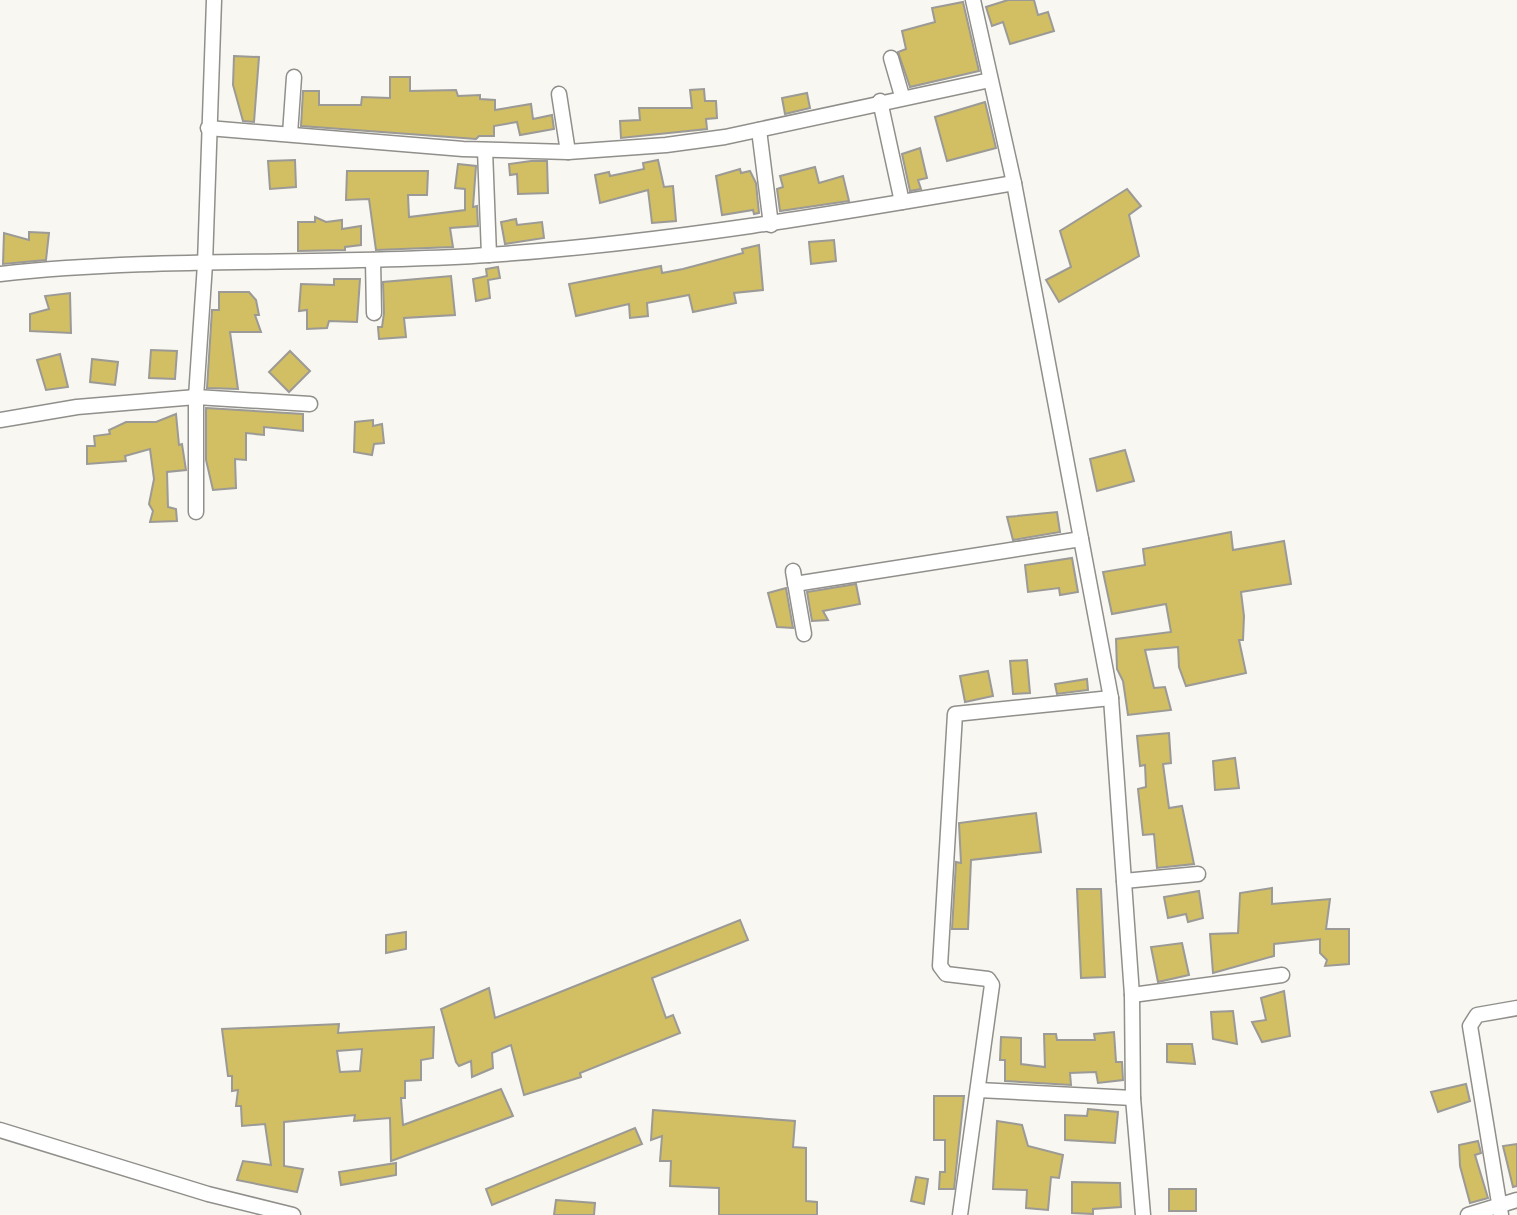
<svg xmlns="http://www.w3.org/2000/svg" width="1517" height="1215" font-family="Montserrat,sans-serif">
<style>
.building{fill:#d2be63;stroke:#9b9a96;stroke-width:2;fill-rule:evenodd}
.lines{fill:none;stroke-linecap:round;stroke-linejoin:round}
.street-casing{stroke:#908f8b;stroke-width:17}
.street{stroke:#fff;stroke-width:14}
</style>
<rect width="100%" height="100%" fill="#f8f7f2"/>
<g class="building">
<path d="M1008 0H1034L1038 15 1048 12 1054 31 1010 44 1003 22 992 26 986 7Z"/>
<path d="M963 2 979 71 910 87 898 52 906 49 902 31 935 22 932 8Z"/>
<path d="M234 56 259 57 254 122 243 121 233 85Z"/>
<path d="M390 77H410V91L456 90 458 96 480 95V99L495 100V110L531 104 533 119 552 115 554 129 520 135 517 122 494 126V136H479L476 139 301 126 303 91H319V105H361L362 97 390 98Z"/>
<path d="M704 89 705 101H716L717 118 706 119 707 129 621 138 620 121 640 120 639 108H692L690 90Z"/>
<path d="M807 93 810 108 785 114 782 98Z"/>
<path d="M985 102 996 148 947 161 935 117Z"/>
<path d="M920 148 927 178 918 180 921 189 910 191 902 154Z"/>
<path d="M295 160 296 187 270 189 268 161Z"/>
<path d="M658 160 664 187 673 186 676 221 652 223 648 190 600 203 595 175 609 172 610 176 644 169 643 163Z"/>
<path d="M531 161H547L548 193 518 194 517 174 510 175 509 164Z"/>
<path d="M458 164 476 166 473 207 477 206 478 226 450 228 453 247 376 250 369 199 346 200 347 171H428L427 195H408L409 217 465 210V189L455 188Z"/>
<path d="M815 167 819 183 843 176 849 201 780 211 777 189 783 187 780 176Z"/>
<path d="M740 169 741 173 750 171 756 183 759 213 754 214 753 210 722 215 716 176Z"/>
<path d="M1127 189 1141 206 1129 215 1139 256 1059 302 1046 280 1071 267 1060 231Z"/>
<path d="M315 217 326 222 342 220V229L361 226V245L345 247V250L298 251V222H315Z"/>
<path d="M516 219 517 225 542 222 544 238 505 244 501 222Z"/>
<path d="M29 232 49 233 46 260 3 264 4 233 29 240Z"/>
<path d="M834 240 836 261 811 264 809 242Z"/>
<path d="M759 245 763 290 734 293 736 303 693 312 689 295 647 303 648 316 630 318 629 304 576 316 569 284 661 266 662 273 683 269 743 253 742 249Z"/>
<path d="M498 267 500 278 488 280 490 298 476 301 473 279 487 276 486 269Z"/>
<path d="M451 276 455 315 404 318 406 337 379 339 378 327H382L384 313 383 282Z"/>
<path d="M334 279H360L357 322 329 321 327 328 307 329V310L299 311 301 284 334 285Z"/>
<path d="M219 292H249L256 300 259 315H255L261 332H230L238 389 207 388 212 310H219Z"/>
<path d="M70 293 71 333 30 331V314L49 309 45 296Z"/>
<path d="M151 350 177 351 175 379 149 378Z"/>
<path d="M290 351 310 371 289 392 269 372Z"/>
<path d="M60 354 68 387 46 390 37 360Z"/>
<path d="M92 359 118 362 115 385 90 382Z"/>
<path d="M206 408 303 414V431L264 427V435L246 433V460L235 459 236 488 213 490 206 460Z"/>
<path d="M176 414 179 445 182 444 186 470 167 472 168 507 176 509 177 521 150 522 153 511 149 504 154 479 150 449 125 456 126 461 87 464V446H95L94 436 110 434 109 430 126 422H156Z"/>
<path d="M373 420V426L382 424 384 443 374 444 372 455 354 452 355 422Z"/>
<path d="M1125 450 1134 481 1097 491 1090 459Z"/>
<path d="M1057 512 1060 532 1013 540 1007 517Z"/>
<path d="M1231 532 1233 550 1284 541 1291 584 1241 592 1244 616 1243 640H1239L1246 673 1186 686 1179 667 1178 647 1145 650 1154 688 1165 687 1171 710 1128 715 1123 681 1117 669 1116 639 1171 632 1166 604 1112 614 1103 572 1145 565 1143 549Z"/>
<path d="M1072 558 1078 592 1060 595 1059 588 1028 592 1025 565Z"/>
<path d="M856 584 860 604 823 611 828 620 812 621 807 592Z"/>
<path d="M786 588 793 628 777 627 768 593Z"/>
<path d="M1027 660 1030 693 1013 694 1010 661Z"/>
<path d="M988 671 993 696 965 702 960 676Z"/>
<path d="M1087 679 1088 690 1057 694 1055 684Z"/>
<path d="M1169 733 1171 763 1163 764 1169 808 1182 806 1194 864 1157 868 1154 834 1143 835 1138 789 1146 787 1145 765 1140 766 1137 736Z"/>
<path d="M1235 758 1239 788 1215 790 1213 761Z"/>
<path d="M1036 813 1041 852 971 860 968 929H952L956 862 961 863 959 823Z"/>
<path d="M1272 888V904L1330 899 1326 929H1349V964L1325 966 1327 960 1320 953V939L1274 944V956L1213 973 1210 934 1238 933 1240 893Z"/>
<path d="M1077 889H1101L1105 977 1081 978Z"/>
<path d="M1199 891 1203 918 1188 922 1186 914 1168 918 1164 897Z"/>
<path d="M740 920 748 940 652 978 666 1018 673 1015 680 1033 580 1073 581 1077 524 1095 511 1045 492 1053 493 1068 472 1077 471 1061 459 1066 456 1062 441 1009 489 988 495 1018Z"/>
<path d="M406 932V949L386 953V935Z"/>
<path d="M1182 943 1189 975 1158 982 1151 947Z"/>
<path d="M1284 991 1290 1036 1262 1042 1252 1022 1266 1020 1261 998Z"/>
<path d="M1233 1011 1237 1044 1213 1039 1211 1012Z"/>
<path d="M339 1024 338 1033 434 1027 433 1058 421 1060V1080L405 1081V1098H401L403 1125 501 1089 513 1116 391 1161 390 1118 354 1121 355 1115 284 1122V1166L303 1169 297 1192 237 1180 243 1161 271 1165 265 1124 242 1126 241 1106H236L238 1090 232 1091V1076H228L222 1029ZM362 1049 360 1071 340 1072 337 1051Z"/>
<path d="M1114 1032 1116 1062H1122L1123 1080 1098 1083 1096 1072 1070 1073 1071 1085 1005 1081V1060H1000L1001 1037 1021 1038V1064L1045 1067 1044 1034H1056L1057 1040H1095L1094 1034Z"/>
<path d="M1167 1044H1192L1195 1064 1167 1062Z"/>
<path d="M1466 1084 1470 1101 1438 1112 1431 1092Z"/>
<path d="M934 1096H964L954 1189H939L940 1172H945V1140H934Z"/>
<path d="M1088 1109 1118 1112 1115 1143 1065 1140V1115L1087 1116Z"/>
<path d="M653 1110 795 1121 793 1147 806 1148V1201L817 1202V1215H719V1188L670 1186 671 1161H660L662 1136 651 1140Z"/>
<path d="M997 1121 1022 1125 1028 1146 1063 1155 1059 1178 1051 1177 1048 1210 1026 1208 1027 1190 993 1189Z"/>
<path d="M635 1128 642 1144 492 1205 486 1189Z"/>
<path d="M1478 1141 1481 1153 1475 1155 1488 1198 1470 1203 1460 1166 1459 1145Z"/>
<path d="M1517 1144V1186L1513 1187 1503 1146Z"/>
<path d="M396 1163V1175L341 1185 339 1172Z"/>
<path d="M916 1177 928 1179 924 1204 911 1201Z"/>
<path d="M1072 1182 1120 1183 1121 1207 1093 1209V1214L1072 1213Z"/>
<rect x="1169" y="1189" width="27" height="22"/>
<path d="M556 1200 595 1203 594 1215H554Z"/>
</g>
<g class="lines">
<defs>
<g id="street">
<path d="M973 0 1014 183 1111 698 1132 995 1133 1098 1143 1215"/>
<path d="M891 58 902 96"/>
<path d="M559 94 568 152"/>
<path d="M880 101 902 202"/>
<path d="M208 128 463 149 568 152 666 145 725 137 990 80"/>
<path d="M759 130 771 225"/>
<path d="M290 134 294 77"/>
<path d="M485 150 489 255"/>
<path d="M373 260 374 313"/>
<path d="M0 274C162 256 326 266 488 255 665 243 840 213 1014 183"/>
<path d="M0 420 77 407 196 397 310 404"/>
<path d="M196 512V397L205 264 214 0"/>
<path d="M793 571 804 634"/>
<path d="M795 584 1081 539"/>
<path d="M1124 881 1198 874"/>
<path d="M1132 995 1282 975"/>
<path d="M978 1090 1133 1098"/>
<path d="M0 1130 208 1194 293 1215"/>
<path d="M960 1215 992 985 988 979 946 974 940 966 955 714 1111 698"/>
<path d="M1468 1215 1517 1200"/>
<path d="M1501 1215 1470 1026 1477 1015 1517 1008"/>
</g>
</defs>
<use href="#street" class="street-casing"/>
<use href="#street" class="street"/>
</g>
</svg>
